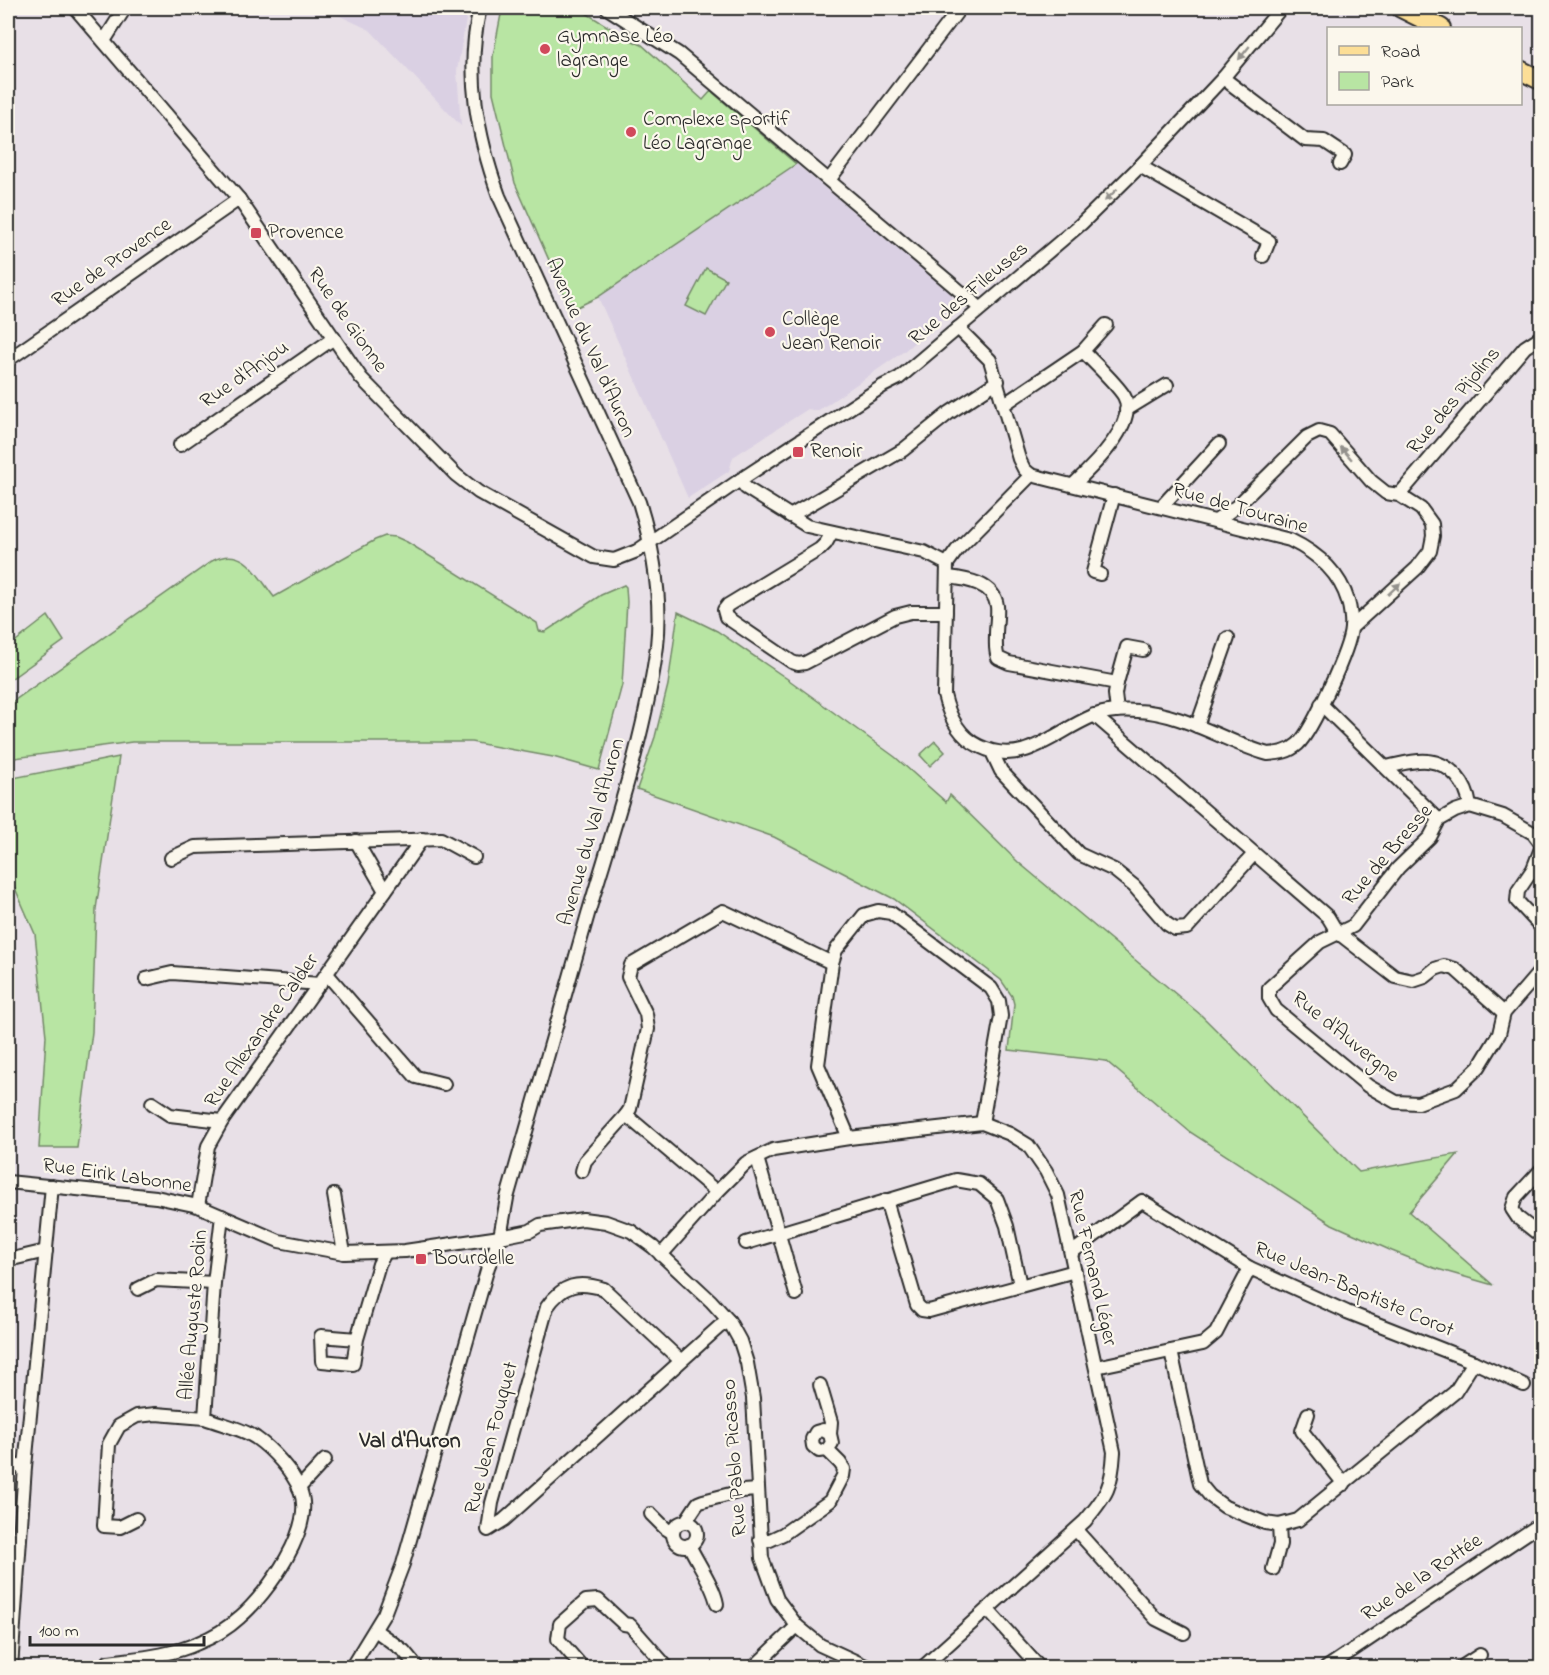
<svg xmlns="http://www.w3.org/2000/svg" width="1549" height="1675" font-family="'Indie Flower',sans-serif">
<style>
.built{fill:#dad0e3}
.green{fill:#b8e5a3;stroke:#728867;stroke-width:1.5}
.lines{fill:none;stroke-linecap:round;stroke-linejoin:round}
.street-casing{stroke:#2b2b2b;stroke-width:16}
.primary-casing{stroke:#2b2b2b;stroke-width:22}
.street{stroke:#fbf7ec;stroke-width:12}
.primary{stroke:#fcde96;stroke-width:18}
.oneway{fill:#93918c}
.poi-dot{fill:#d1495b;stroke:#fbf7ec;stroke-width:2}
.labels{text-anchor:middle;dominant-baseline:central;stroke-width:4.5;stroke-linejoin:round;paint-order:stroke}
.poi-label{font-size:21px;fill:#2b2b2b;stroke:#fbf7ec;text-anchor:start}
.street-label{font-size:21px;fill:#2b2b2b;stroke:#fbf7ec}
.neighbourhood-label{font-size:22px;font-weight:bold;fill:#2b2b2b;stroke:#fbf7ec}
</style>
<rect width="100%" height="100%" fill="#e8e0e7"/>
<filter id="ink" filterUnits="userSpaceOnUse"><feTurbulence type="fractalNoise" baseFrequency=".0167" numOctaves="2"/><feDisplacementMap in="SourceGraphic" scale="12" xChannelSelector="R" yChannelSelector="G"/><feConvolveMatrix kernelMatrix="1 2 1 2 8 2 1 2 1" color-interpolation-filters="sRGB"/></filter>
<g filter="url(#ink)">
<g class="built">
<path d="M323 8H468L457 71 461 126 370 30Z"/>
<path d="M796 164 952 295 951 311 903 352 828 404 817 411 808 409 733 457 729 471 688 498 598 297Z"/>
</g>
<g class="green">
<path d="M510 8H578L628 39 642 45 703 100 711 91 796 164 598 297 571 310 515 183 493 93V56L502 9 506 12Z"/>
<path d="M706 268 726 279 706 316 686 306Z"/>
<path d="M385 536 396 537 407 542 537 623 539 631 545 632 601 595 624 585 626 587 627 602 622 685 599 770 553 757 471 742H132L8 759V705L212 561C245 544 258 577 274 597L375 540Z"/>
<path d="M678 612 717 631 789 680 895 757 946 802 950 795 1018 862 1201 1015 1359 1172 1458 1154 1409 1212 1493 1285 1434 1268 1392 1251 1332 1224 1190 1132 1106 1061 1009 1050 1014 1004 1012 996 1001 980 894 899 857 880 774 837 637 789 655 737 668 685Z"/>
<path d="M48 616 64 641 8 681V647Z"/>
<path d="M935 741 945 752 930 766 920 755Z"/>
<path d="M119 757 96 909 92 1032 77 1148H39L46 1036 35 934 8 872V779Z"/>
</g>
<g class="lines">
<defs>
<g id="street">
<path d="M75 8 239 199 361 378 456 475 478 492 594 557 614 560 637 551 740 480 883 386 899 378 1081 224 1140 166 1223 78 1281 8"/>
<path d="M607 8 679 54 980 308"/>
<path d="M104 41 125 8"/>
<path d="M1223 78 1305 140 1324 141 1345 155 1340 164"/>
<path d="M1140 166 1269 241 1263 256"/>
<path d="M829 180 960 8"/>
<path d="M1083 351 1106 325"/>
<path d="M8 360 239 199"/>
<path d="M1003 405 1083 351C1093 362 1116 383 1124 396 1139 423 1091 468 1074 484"/>
<path d="M1126 410 1167 385"/>
<path d="M180 445 334 338"/>
<path d="M740 480 746 488 807 526 924 552 947 564 944 695C949 716 958 736 979 746 1023 768 1054 732 1093 716 1106 711 1124 710 1138 711 1184 713 1225 742 1268 754 1280 753 1289 752 1298 744 1312 731 1350 648 1351 628 1352 621 1350 608 1348 601 1339 571 1317 553 1290 540L1031 475 1024 469 1019 459 990 360 958 328"/>
<path d="M1399 495 1525 347 1542 336"/>
<path d="M1161 507 1219 444"/>
<path d="M790 516 903 450 949 413 998 381"/>
<path d="M1216 521 1237 506 1307 437 1319 431 1330 434 1371 481 1386 493 1399 495 1421 509 1432 524 1433 536 1430 551 1417 568 1351 628"/>
<path d="M832 532 826 543 820 549 728 605 724 610 726 617 792 662 798 664 805 663 895 616 911 612H946"/>
<path d="M947 564 957 550 1031 475"/>
<path d="M1100 574 1093 572 1114 495"/>
<path d="M948 577C966 579 994 583 997 606 998 615 996 625 996 635 996 643 995 650 998 658L1009 663 1117 683 1115 694 1117 711"/>
<path d="M1117 683 1127 647 1143 650"/>
<path d="M1321 704 1439 820"/>
<path d="M1094 715 1328 917 1337 932 1395 977 1413 981 1425 977 1435 969 1444 966 1455 969 1504 1013"/>
<path d="M1197 726 1228 638"/>
<path d="M992 752 1001 771 1079 854 1114 870 1134 886 1167 924 1175 929 1187 928 1254 854"/>
<path d="M1386 767C1398 765 1415 759 1428 761 1452 764 1467 784 1470 806L1503 816 1533 833 1542 845"/>
<path d="M1470 806 1455 811 1439 820 1430 837 1398 868 1353 926 1320 942 1269 988V998L1276 1010 1368 1086 1396 1102 1418 1103 1456 1089 1479 1067 1499 1034 1504 1013 1542 969"/>
<path d="M356 841 385 891"/>
<path d="M1542 846 1533 869 1518 891 1517 901 1542 928"/>
<path d="M171 858 195 847 441 839 474 857"/>
<path d="M832 963 818 1065 849 1138"/>
<path d="M327 974 416 1077 444 1084"/>
<path d="M146 979 172 973 320 984"/>
<path d="M152 1103 170 1115 222 1121"/>
<path d="M757 1158 796 1294"/>
<path d="M1542 1169 1516 1197 1512 1209 1518 1218 1542 1237"/>
<path d="M582 1171 585 1161 626 1115"/>
<path d="M8 1182 156 1197 198 1206 279 1241 344 1253 405 1251 500 1237 530 1231 540 1225 583 1219 606 1222 631 1231 653 1247 711 1301 729 1321 740 1341 747 1363 753 1398 762 1558 777 1599 797 1626 820 1645 870 1668"/>
<path d="M717 1192 626 1115 630 1109 648 1029 646 1014 628 977 631 965 723 911 832 963 836 950 864 915 878 911 891 913 991 988 999 1001 1001 1016 982 1123"/>
<path d="M334 1195 344 1253"/>
<path d="M886 1200 917 1305 922 1310 929 1311 1075 1271"/>
<path d="M198 1206 208 1146 222 1121 422 839"/>
<path d="M746 1243 956 1180 979 1184 997 1199 1007 1226 1020 1285"/>
<path d="M1071 1253 1142 1201 1250 1268 1347 1312 1474 1362 1524 1385"/>
<path d="M661 1255 717 1192 746 1163 773 1150 849 1138 982 1123 1010 1134 1028 1145 1046 1171 1058 1195 1114 1452C1112 1487 1107 1495 1085 1521L922 1668"/>
<path d="M8 1260 46 1251"/>
<path d="M138 1289 156 1280 214 1283"/>
<path d="M357 1339 353 1364 322 1361 321 1336 357 1339 379 1264 385 1253"/>
<path d="M1171 1351 1200 1484 1210 1496 1225 1507 1265 1523 1279 1525 1298 1520 1455 1392 1474 1362"/>
<path d="M680 1360 604 1289C578 1281 563 1284 547 1307L492 1503 488 1530 504 1520 719 1327 729 1321"/>
<path d="M1096 1367 1203 1344 1216 1333 1250 1268"/>
<path d="M820 1385 831 1422 830 1434 832 1443 827 1450 819 1451 813 1446 812 1439 816 1432 823 1430 830 1434"/>
<path d="M1308 1414 1302 1431 1344 1484"/>
<path d="M8 1465 25 1467"/>
<path d="M299 1488 325 1460"/>
<path d="M651 1514 665 1528 673 1533"/>
<path d="M136 1519 120 1527 104 1526 109 1444 119 1426 137 1416 156 1414 205 1418"/>
<path d="M686 1521 698 1503 703 1501 742 1491 758 1490"/>
<circle cx="685" cy="1534" r="12"/>
<path d="M1076 1530 1156 1619 1184 1633"/>
<path d="M760 1540H770L783 1534 830 1501 843 1476 844 1469 840 1463 827 1450"/>
<path d="M689 1545C697 1562 714 1586 717 1604"/>
<path d="M1273 1569 1280 1544 1279 1525"/>
<path d="M988 1610 1040 1668"/>
<path d="M375 1630 404 1651 418 1668"/>
<path d="M108 1662C138 1658 170 1656 198 1643 213 1637 228 1628 240 1617 267 1594 316 1527 300 1490 293 1472 272 1449 256 1438 244 1429 220 1424 205 1418L214 1283 222 1216"/>
<path d="M11 1668 25 1467 52 1186"/>
<path d="M351 1668 384 1614 403 1564 488 1267 500 1237 507 1198C534 1103 561 1009 588 914 614 826 645 737 657 646 662 599 653 547 639 502L499 196C477 135 465 72 480 8"/>
<path d="M583 1668 558 1639 560 1624 586 1601 598 1600 624 1624 630 1625 668 1668"/>
<path d="M753 1668 797 1626"/>
<path d="M1326 1668 1542 1523"/>
<path d="M1460 1668 1480 1655"/>
</g>
<g id="primary">
<path d="M1401 8 1441 28"/>
<path d="M1520 70 1542 81"/>
</g>
</defs>
<use href="#street" class="street-casing"/>
<use href="#primary" class="primary-casing"/>
<use href="#street" class="street"/>
<use href="#primary" class="primary"/>
</g>
<defs><path id="oneway-solid" d="M-6-.8H1V-3.2L6.5 0L1 3.2V.8H-6Z" transform="scale(1.5)"/></defs>
<g class="oneway">
<use href="#oneway-solid" transform="translate(1244 53) rotate(129)"/>
<use href="#oneway-solid" transform="translate(1111 195) rotate(136)"/>
<use href="#oneway-solid" transform="translate(1346 453) rotate(-131)"/>
<use href="#oneway-solid" transform="translate(1394 589) rotate(-43)"/>
</g>
</g>
<g class="poi-dot">
<circle cx="545" cy="49" r="6"/>
<circle cx="631" cy="132" r="6"/>
<rect x="250" y="227" width="12" height="12" rx="3"/>
<circle cx="770" cy="332" r="6"/>
<rect x="792" y="446" width="12" height="12" rx="3"/>
<rect x="415" y="1253" width="12" height="12" rx="3"/>
</g>
<g class="labels">
<g class="poi-label">
<text x="557" y="37">Gymnase Léo<tspan x="557" dy="24">lagrange</tspan></text>
<text x="643" y="120">Complexe sportif<tspan x="643" dy="24">Léo Lagrange</tspan></text>
<text x="268" y="233">Provence</text>
<text x="782" y="320">Collège<tspan x="782" dy="24">Jean Renoir</tspan></text>
<text x="810" y="452">Renoir</text>
<text x="433" y="1259">Bourdelle</text>
</g>
<g class="street-label">
<text transform="translate(112 263) rotate(-35)">Rue de Provence</text>
<text transform="translate(969 294) rotate(-40)">Rue des Fileuses</text>
<text transform="translate(347 320) rotate(55)">Rue de Gionne</text>
<text transform="translate(590 348) rotate(66)">Avenue du Val d'Auron</text>
<text transform="translate(245 375) rotate(-35)">Rue d'Anjou</text>
<text transform="translate(1454 401) rotate(-50)">Rue des Pijolins</text>
<text transform="translate(1240 509) rotate(16)">Rue de Touraine</text>
<text transform="translate(592 832) rotate(-74)">Avenue du Val d'Auron</text>
<text transform="translate(1388 855) rotate(-49)">Rue de Bresse</text>
<text transform="translate(262 1031) rotate(-55)">Rue Alexandre Calder</text>
<text transform="translate(1345 1037) rotate(39)">Rue d'Auvergne</text>
<text transform="translate(117 1176) rotate(8)">Rue Eirik Labonne</text>
<text transform="translate(1092 1268) rotate(77)">Rue Fernand Léger</text>
<text transform="translate(1354 1290) rotate(23)">Rue Jean-Baptiste Corot</text>
<text transform="translate(194 1315) rotate(-85)">Allée Auguste Rodin</text>
<text transform="translate(492 1438) rotate(-75)">Rue Jean Fouquet</text>
<text transform="translate(735 1458) rotate(-94)">Rue Pablo Picasso</text>
<text transform="translate(1422 1578) rotate(-34)">Rue de la Rottée</text>
</g>
<g class="neighbourhood-label">
<text x="410" y="1442">Val d'Auron</text>
</g>
</g>
<rect width="1549" height="1675" fill="none" stroke="#fbf7ec" stroke-width="30"/>
<rect x="15" y="15" width="1519" height="1645" fill="none" stroke="#2b2b2b" stroke-width="2" filter="url(#ink)"/>
<rect x="1327" y="27" width="195" height="78" fill="#fbf7ec" stroke="#a8a59f" stroke-width="1.5"/>
<rect x="1339" y="46" width="30" height="9" fill="#fcde96" stroke="#a8a59f" stroke-width="1.5"/>
<text x="1381" y="57" font-size="18" fill="#2b2b2b">Road</text>
<rect x="1339" y="72" width="30" height="18" fill="#b8e5a3" stroke="#a8a59f" stroke-width="1.5"/>
<text x="1381" y="87" font-size="18" fill="#2b2b2b">Park</text>
<path d="M30 1636v9h174v-9" fill="none" stroke="#2b2b2b" stroke-width="3"/>
<text x="39" y="1636" font-size="18" fill="#2b2b2b" stroke="#fbf7ec" stroke-width="4.5" paint-order="stroke">100 m</text>
</svg>
